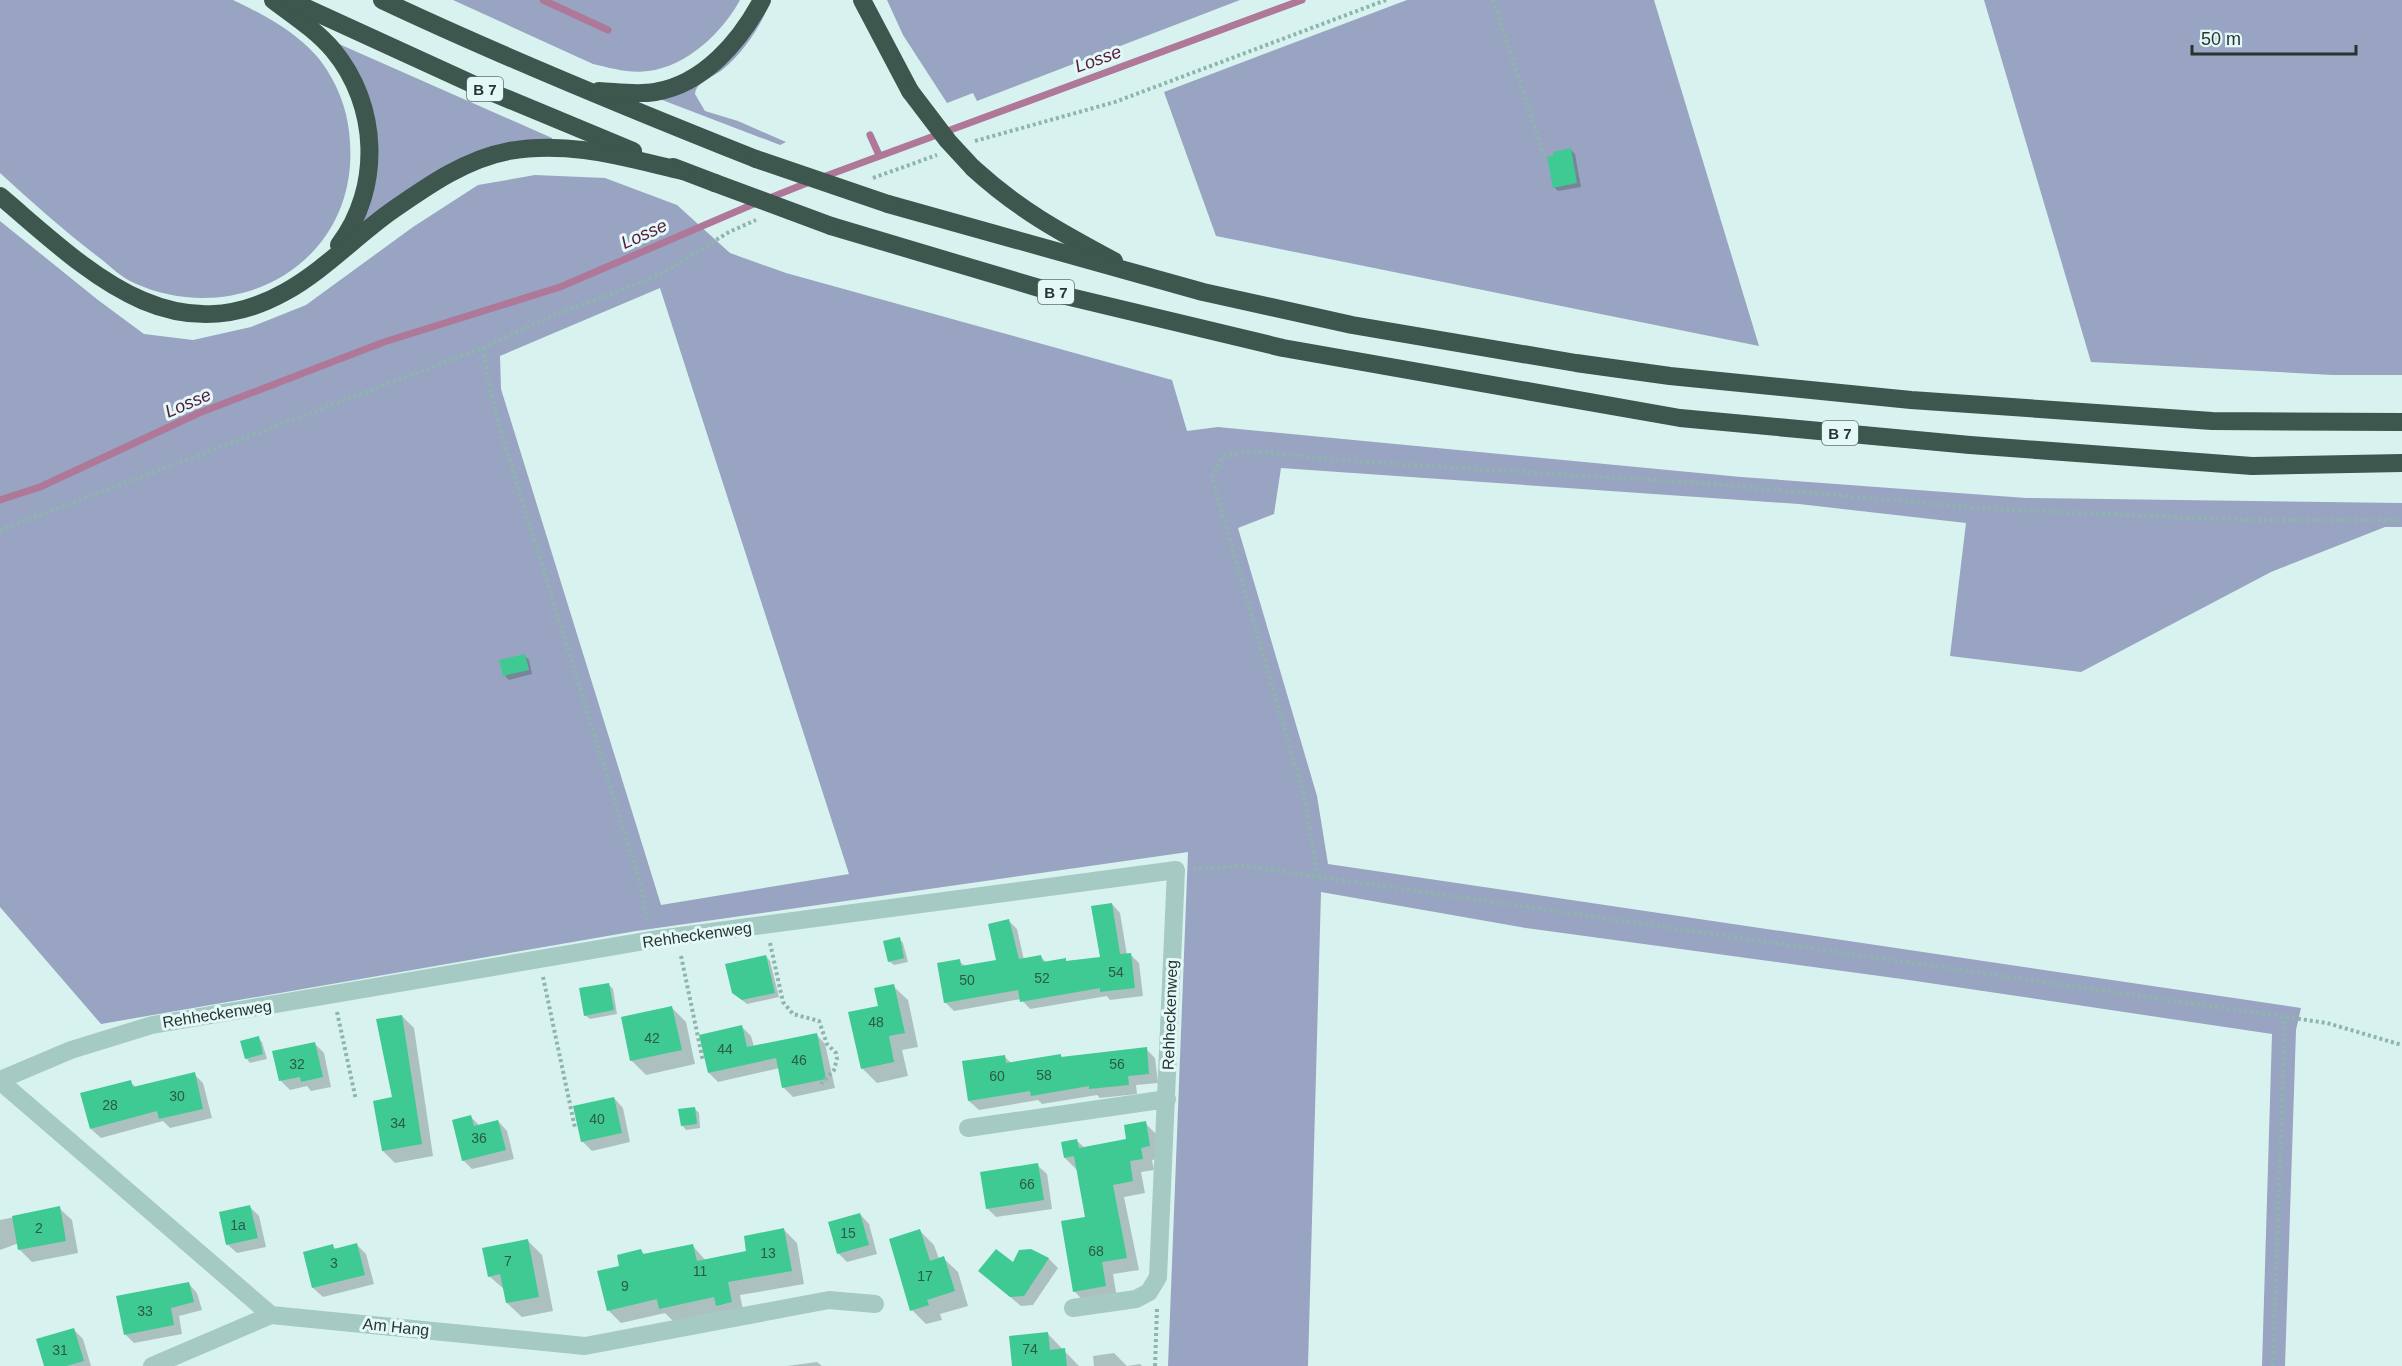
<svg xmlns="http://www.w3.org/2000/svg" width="2402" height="1366" font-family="Helvetica,sans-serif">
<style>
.green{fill:#98a4c1;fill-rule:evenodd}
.shadow{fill:#0003}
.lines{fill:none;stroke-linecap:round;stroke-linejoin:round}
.stream{stroke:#af7798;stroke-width:7}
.building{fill:#3fc993}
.path{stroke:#8eb5ad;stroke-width:4;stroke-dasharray:3 3;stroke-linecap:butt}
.minor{stroke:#a4cac3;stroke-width:18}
.highway{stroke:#3d564e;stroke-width:18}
.highway-bridge{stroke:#3d564e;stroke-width:18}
.labels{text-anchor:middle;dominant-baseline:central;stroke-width:6;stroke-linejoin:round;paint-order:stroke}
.number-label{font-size:14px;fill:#2c5a49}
.shield{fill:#e4f9f7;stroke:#5f706c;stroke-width:1.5}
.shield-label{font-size:15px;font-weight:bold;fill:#263530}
.street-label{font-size:16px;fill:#263530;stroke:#e4f9f7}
.water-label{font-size:18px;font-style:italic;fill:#571b3d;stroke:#e4f9f7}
</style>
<rect width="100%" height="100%" fill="#d8f2ef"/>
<g class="green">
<path d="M0 0H233C267 16 306 37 327 70 341 92 349 117 350 143 358 262 238 330 134 283 122 278 111 267 101 259 65 232 33 203 0 173Z"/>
<path d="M453 0H740C723 32 686 67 648 71 630 74 611 68 593 64Z"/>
<path d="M771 0C761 26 744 52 722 70 712 78 697 80 695 94L705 111 738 121 786 142 780 145 657 98 679 87Z"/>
<path d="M887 0H1240L977 101 973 93 947 103 903 35Z"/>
<path d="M1407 0H1654L1759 346 1216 236 1164 92Z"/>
<path d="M1984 0H2402V375H2333L2091 362Z"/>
<path d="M339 44 552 138V140L514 147 357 235 372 167Z"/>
<path d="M535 175 605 178 677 205 730 253 786 273 1172 380 1187 431 1218 427 1741 477 2026 498 2402 503V527H2385L2271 572 2081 672 1950 656 1966 523 1799 504 1281 468 1274 514 1238 528 1317 796 1328 864 2301 1008 2296 1030 2285 1366H2262L2272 1034 1902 979 1526 928 1321 892 1308 1366H1168L1188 852 636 931 101 1024 0 907V221L98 300 144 334 193 340 251 327 306 305 413 227 478 185ZM660 288 849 874 661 905 501 389 500 356Z"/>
</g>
<g class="shadow">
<path d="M1571 150 1575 154 1581 187 1558 191 1554 187Z"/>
<path d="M524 655 529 660 532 674 509 680 505 676Z"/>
<path d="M1112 904 1120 913 1127 955 1130 954 1139 963 1143 996 1110 1000 1107 996 1030 1009 1021 999 954 1011 945 1002 959 961 965 966 998 961 1009 921 1017 929 1024 960 1041 957 1047 963 1102 958Z"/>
<path d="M899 938 903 943 908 962 894 965 889 961Z"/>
<path d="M766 956 770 961 779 997 747 1004 738 997Z"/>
<path d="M609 985 613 989 617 1014 590 1019 585 1015Z"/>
<path d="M893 986 908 1000 918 1047 902 1050 908 1076 877 1083 862 1068 880 1007Z"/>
<path d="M672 1008 686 1022 695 1064 646 1075 631 1060Z"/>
<path d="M402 1016 414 1028 433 1156 395 1163 383 1151 394 1098Z"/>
<path d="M742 1027 751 1036 754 1047 816 1034 825 1044 835 1088 793 1097 783 1087 780 1068 718 1082 709 1073Z"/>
<path d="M258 1038 262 1042 267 1059 250 1063 246 1058Z"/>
<path d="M314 1043 324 1053 331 1087 311 1091 307 1086 290 1090 280 1080Z"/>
<path d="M1146 1049 1155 1058 1158 1083 1136 1085 1137 1094 1100 1098 1097 1095 1042 1104 1038 1100 979 1110 969 1101 1004 1056 1012 1064 1060 1055 1063 1058Z"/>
<path d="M194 1074 203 1083 212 1118 170 1128 163 1121 101 1138 91 1129 130 1082 136 1087Z"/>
<path d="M614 1098 623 1108 630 1142 592 1151 582 1141Z"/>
<path d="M694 1108 699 1113 700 1128 686 1130 682 1125Z"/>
<path d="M471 1117 480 1126 498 1121 507 1131 514 1159 472 1169 463 1160Z"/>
<path d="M1145 1123 1157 1135 1161 1158 1152 1160 1154 1170 1141 1172 1145 1193 1124 1197 1139 1270 1113 1274 1117 1298 1086 1303 1074 1291 1086 1218 1078 1171 1065 1158 1077 1141 1085 1148 1128 1141Z"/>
<path d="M1037 1165 1047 1174 1052 1209 996 1217 987 1208Z"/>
<path d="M250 1207 259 1216 266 1247 237 1253 227 1244Z"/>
<path d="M59 1208 72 1220 78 1253 32 1262 20 1250 19 1243 0 1250V1220Z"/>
<path d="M860 1214 869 1224 877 1254 847 1262 838 1253Z"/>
<path d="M784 1230 797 1243 804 1284 740 1295 744 1315 730 1318 723 1311 673 1321 665 1313 621 1323 608 1310 621 1267 641 1251 645 1255 692 1245 706 1261 748 1253Z"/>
<path d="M920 1231 934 1245 939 1259 943 1258 958 1272 968 1306 940 1314 942 1320 926 1324 912 1310Z"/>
<path d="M528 1241 542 1255 553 1311 522 1317 507 1303 505 1290 489 1276Z"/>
<path d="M357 1245 366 1254 374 1284 323 1297 313 1288 332 1246 337 1250Z"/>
<path d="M1031 1250 1049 1259 1058 1268 1033 1305 1021 1306 990 1280Z"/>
<path d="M189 1284 197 1293 202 1310 179 1316 182 1334 134 1343 125 1334Z"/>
<path d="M74 1330 83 1339 91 1366H46Z"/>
<path d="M1047 1333 1079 1366H1013Z"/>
<path d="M1114 1353 1127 1366 1140 1364 1142 1366H1094L1093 1356Z"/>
<path d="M817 1362 822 1366H787Z"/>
</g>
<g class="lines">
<g class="stream">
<path d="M543 0 608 30"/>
<path d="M870 135 879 155"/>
<path d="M823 177 1302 0"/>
<path d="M767 199 812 181"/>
<path d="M0 500 40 487 199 413 384 342 560 287 756 203"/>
</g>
</g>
<g class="building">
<path d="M1571 148 1577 183 1553 188 1547 157 1554 155 1553 152Z"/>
<path d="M525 654 529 670 503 676 499 660Z"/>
<path d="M1112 903 1120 954 1131 953 1135 988 1100 992V988L1020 1002 1018 990 944 1003 937 963 960 959 961 966 996 960 988 924 1009 919 1019 959 1041 955 1043 962 1066 958V961L1100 957 1091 906Z"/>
<path d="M900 937 904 958 888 962 883 941Z"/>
<path d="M766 955 775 993 742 1000 732 993 725 964Z"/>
<path d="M609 983 614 1010 584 1016 579 988Z"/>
<path d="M894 984 905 1033 889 1036 894 1062 861 1069 848 1012 878 1006 874 988Z"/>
<path d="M672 1006 682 1050 630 1061 621 1017Z"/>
<path d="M402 1015 422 1144 382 1151 373 1101 392 1097 376 1019Z"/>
<path d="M742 1025 747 1047 817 1033 826 1079 782 1088 776 1058 708 1073 699 1035Z"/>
<path d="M259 1036 263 1054 245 1059 240 1041Z"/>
<path d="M315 1042 323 1077 301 1082 300 1077 279 1081 272 1051Z"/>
<path d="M1147 1047 1149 1074 1128 1076 1129 1085 1089 1089V1086L1031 1096 1030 1091 968 1101 962 1061 1005 1055 1006 1063 1061 1054V1057Z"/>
<path d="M195 1072 203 1109 159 1119 157 1111 90 1129 80 1093 131 1080 133 1087Z"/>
<path d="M614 1097 622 1133 581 1142 573 1106Z"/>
<path d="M695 1107 697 1124 681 1126 678 1109Z"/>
<path d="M471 1115 474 1126 498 1120 506 1150 462 1161 452 1120Z"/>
<path d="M1146 1121 1150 1146 1141 1148 1143 1159 1130 1161 1133 1181 1113 1185 1127 1258 1102 1262 1106 1286 1073 1292 1061 1221 1085 1217 1074 1156 1064 1158 1061 1142 1077 1139 1079 1148 1126 1139 1124 1125Z"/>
<path d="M1038 1163 1044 1200 986 1209 980 1172Z"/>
<path d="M250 1205 258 1238 226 1245 219 1212Z"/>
<path d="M60 1206 66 1241 18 1250 12 1216Z"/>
<path d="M860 1213 869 1245 837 1254 828 1222Z"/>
<path d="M784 1228 792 1271 728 1282 732 1302 716 1306 714 1297 659 1309 657 1299 607 1311 597 1271 619 1266 617 1255 641 1249 643 1254 693 1244 697 1261 746 1251 744 1236Z"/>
<path d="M920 1229 930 1261 944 1256 955 1291 927 1300 929 1305 910 1311 889 1239Z"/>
<path d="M528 1239 539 1297 506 1303 500 1274 488 1277 482 1248Z"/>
<path d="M357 1243 365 1275 312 1288 303 1252 333 1244 334 1249Z"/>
<path d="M996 1249 1013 1262 1019 1250 1031 1249 1049 1258 1024 1296 1010 1297 978 1271Z"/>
<path d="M189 1282 194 1302 171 1308 174 1325 124 1335 116 1296Z"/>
<path d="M74 1328 84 1361 66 1366H44L36 1339Z"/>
<path d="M1048 1332 1050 1350 1065 1348 1067 1366H1012L1009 1336Z"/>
</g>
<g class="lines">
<g class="path">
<path d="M1493 0 1544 156"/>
<path d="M975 141 1115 102 1386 0"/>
<path d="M873 178 937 155"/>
<path d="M483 348 490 390 504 441 640 883 648 923"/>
<path d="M0 530 483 348 549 317 637 284 668 270 729 232 756 220"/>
<path d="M1193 869 1244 866 2327 1023 2402 1045"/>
<path d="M1318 877 1304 796 1212 478 1223 456 1250 451 1366 462 1700 483 1990 509 2243 520H2402"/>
<path d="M770 943 783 1002 793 1014 819 1021 827 1044 836 1053 837 1059 834 1070 821 1084"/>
<path d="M681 956 703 1061"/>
<path d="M543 977 575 1128"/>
<path d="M337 1012 356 1100"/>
<path d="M1155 1366 1157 1308"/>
<path d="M2273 1366 2285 1017"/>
</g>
<g class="minor">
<path d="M0 1080 71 1050 152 1025 651 940 1176 870 1158 1277 1149 1292 1136 1299 1073 1308"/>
<path d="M0 1081 271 1315 585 1346 829 1300 875 1304"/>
<path d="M968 1128 1167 1099"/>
<path d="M152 1366 271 1315"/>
</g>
<g class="highway">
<path d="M273 0C294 16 316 30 333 50 379 105 382 188 339 245"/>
<path d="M289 0 479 87 633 151"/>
<path d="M382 0C505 58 630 109 756 159"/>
<path d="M862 0 910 91"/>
<path d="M599 91C618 92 637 95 655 92 704 84 740 41 762 0"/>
<path d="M673 167 715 183"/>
<path d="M973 168C1019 210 1060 232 1114 261"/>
<path d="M0 196C83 266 169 357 285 292 323 271 354 238 390 212 426 187 465 159 509 151 569 140 626 158 683 171"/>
<path d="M888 204 1203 292 1352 325 1576 363 1670 376 1911 400 2212 421 2402 422"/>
<path d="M831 226 1066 296 1283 348 1680 418 1970 445 2252 466 2402 463"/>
</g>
<g class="highway-bridge">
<path d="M910 91 948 141 973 168"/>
<path d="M756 159 888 204"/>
<path d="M715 183 831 226"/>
</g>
</g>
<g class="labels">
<g class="number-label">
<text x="1116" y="972">54</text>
<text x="1042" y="978">52</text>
<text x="967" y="980">50</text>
<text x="876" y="1022">48</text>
<text x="652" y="1038">42</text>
<text x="725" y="1049">44</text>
<text x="799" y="1060">46</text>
<text x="297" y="1064">32</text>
<text x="1117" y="1064">56</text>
<text x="1044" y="1075">58</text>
<text x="997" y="1076">60</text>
<text x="177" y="1096">30</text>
<text x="110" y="1105">28</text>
<text x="597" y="1119">40</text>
<text x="398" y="1123">34</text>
<text x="479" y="1138">36</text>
<text x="1027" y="1184">66</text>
<text x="238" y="1225">1a</text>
<text x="39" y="1228">2</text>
<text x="848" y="1233">15</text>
<text x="1096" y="1251">68</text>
<text x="768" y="1253">13</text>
<text x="508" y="1261">7</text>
<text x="334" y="1263">3</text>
<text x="700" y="1271">11</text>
<text x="925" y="1276">17</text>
<text x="625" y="1286">9</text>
<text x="145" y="1311">33</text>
<text x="1030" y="1349">74</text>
<text x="60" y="1350">31</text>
</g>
<g class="shield">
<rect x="467" y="77" width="36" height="24" rx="4.5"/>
<rect x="1038" y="280" width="36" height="24" rx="4.5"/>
<rect x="1822" y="421" width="36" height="24" rx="4.5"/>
</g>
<g class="shield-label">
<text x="485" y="89">B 7</text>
<text x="1056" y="292">B 7</text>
<text x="1840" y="433">B 7</text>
</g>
<g class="street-label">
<text transform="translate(697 935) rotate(-8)">Rehheckenweg</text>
<text transform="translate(217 1014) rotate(-9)">Rehheckenweg</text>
<text transform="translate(1170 1015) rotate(-88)">Rehheckenweg</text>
<text transform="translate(396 1327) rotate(6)">Am Hang</text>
</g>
<g class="water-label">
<text transform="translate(1098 59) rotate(-20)">Losse</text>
<text transform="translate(644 234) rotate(-24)">Losse</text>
<text transform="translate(188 403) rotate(-23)">Losse</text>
</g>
</g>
<path d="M2192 45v9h164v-9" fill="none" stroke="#263530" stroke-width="3"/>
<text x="2201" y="45" font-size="18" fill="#263530" stroke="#e4f9f7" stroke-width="4.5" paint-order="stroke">50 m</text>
</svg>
